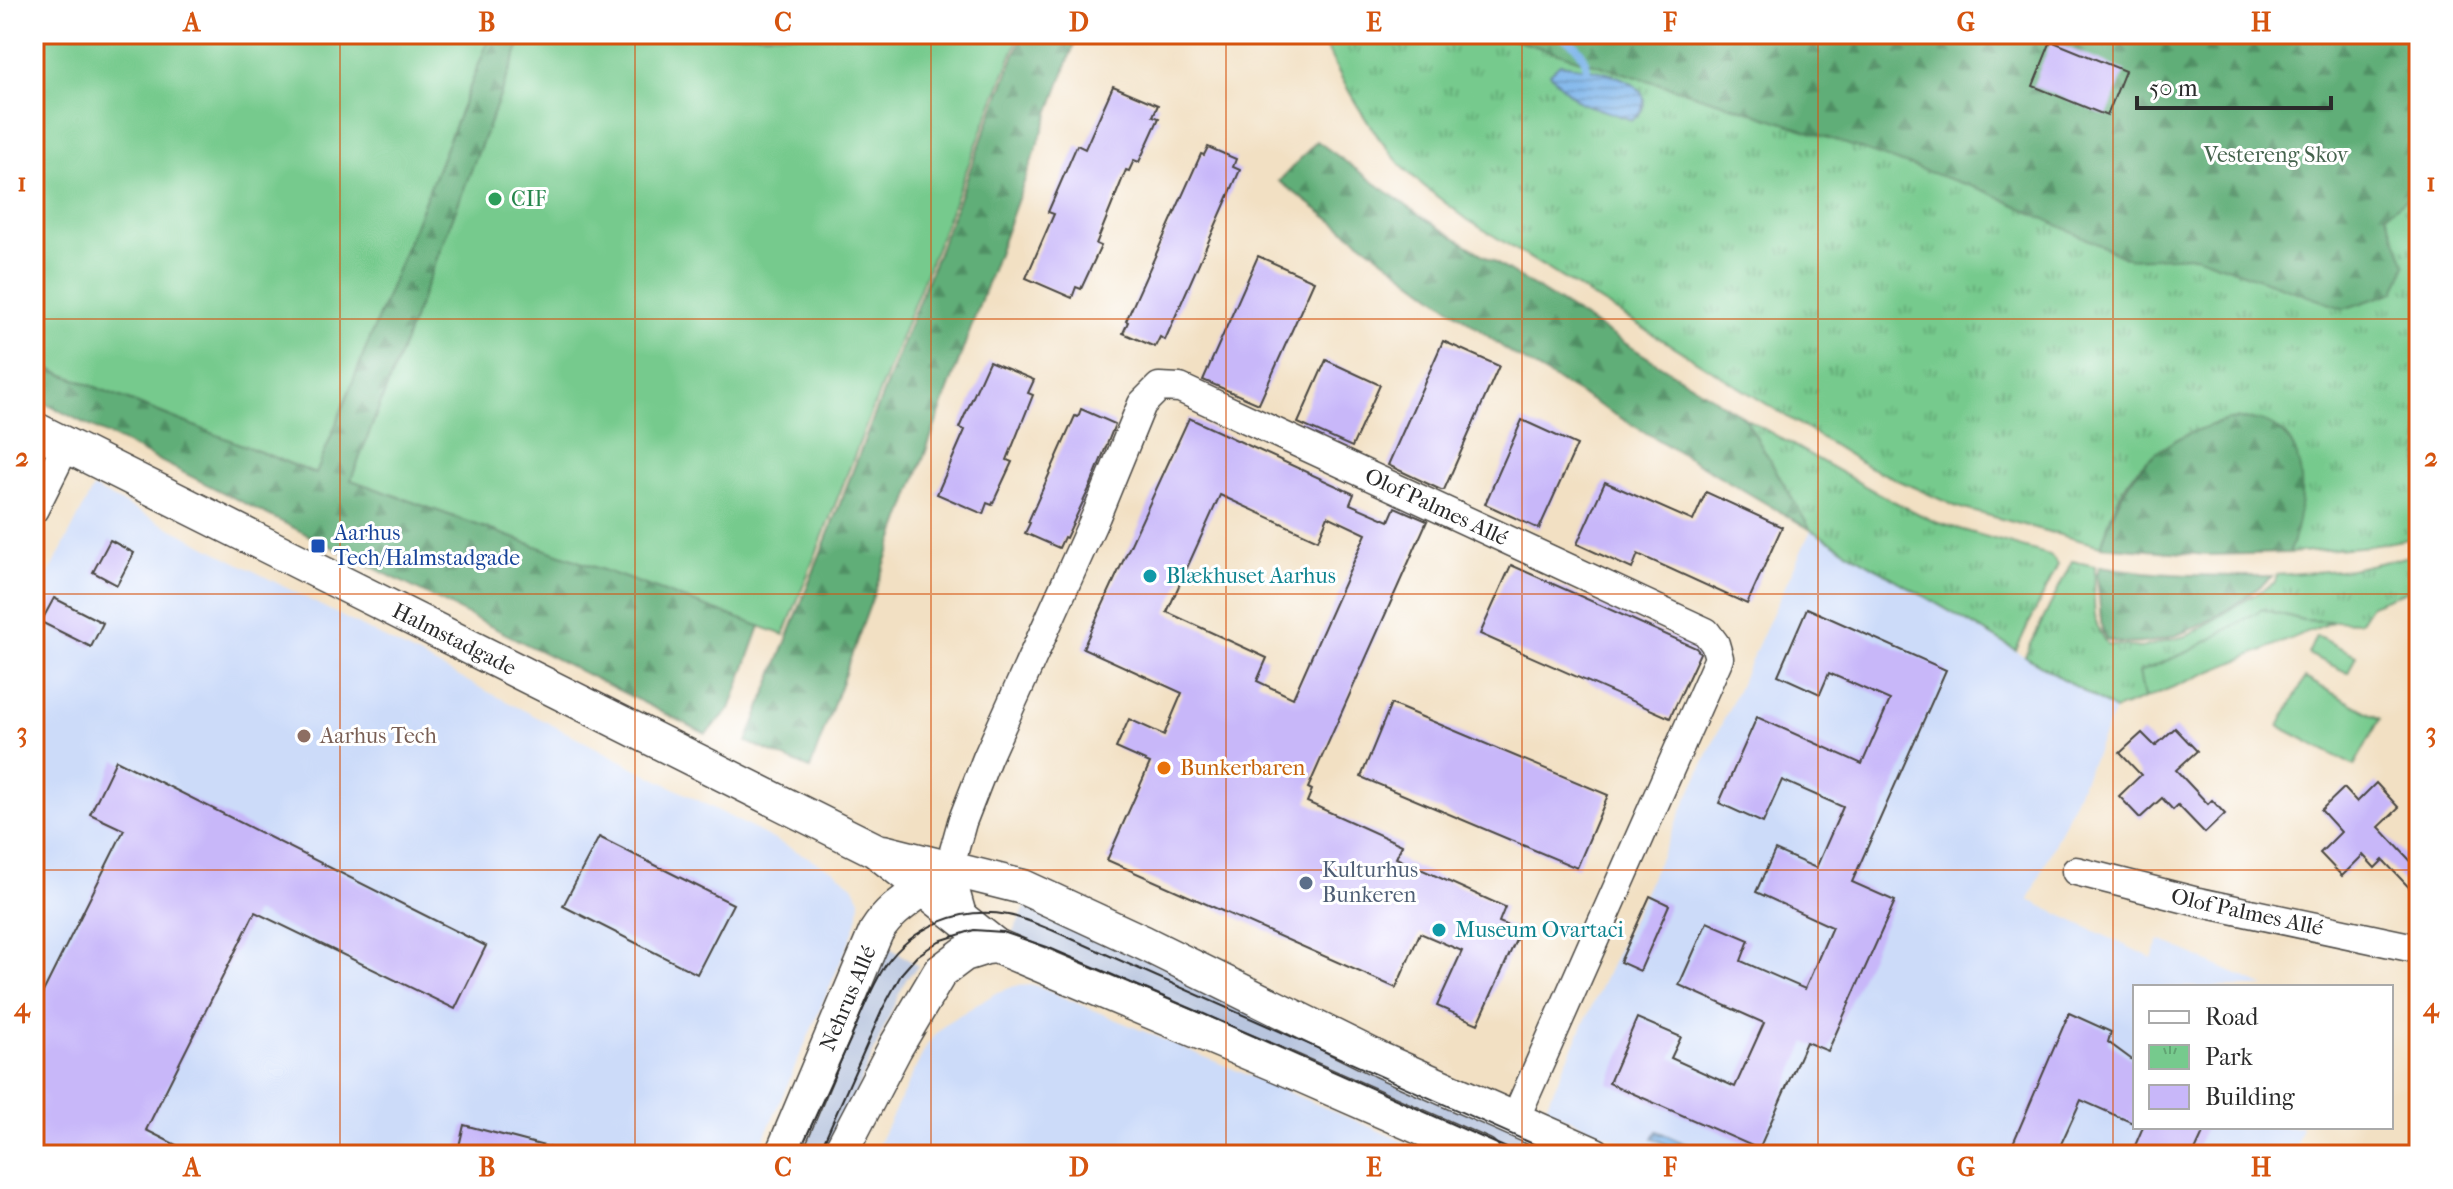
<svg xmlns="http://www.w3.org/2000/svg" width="2453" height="1189" font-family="'IM FELL French Canon',serif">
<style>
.built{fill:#ccdbf9}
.railway{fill:#b8c5de}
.green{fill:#76ca8d;stroke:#507a5c;stroke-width:2}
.forest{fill:url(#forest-firs);stroke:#466c52;stroke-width:2}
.park{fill:url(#park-tufts);stroke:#507a5c;stroke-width:2}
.water{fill:url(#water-rules);stroke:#526f8a;stroke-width:2}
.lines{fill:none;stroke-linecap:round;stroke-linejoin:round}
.stream{stroke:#7ab3ea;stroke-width:8}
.building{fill:#c8b7f9;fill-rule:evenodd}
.minor-casing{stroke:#494642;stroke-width:31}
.tertiary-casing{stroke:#494642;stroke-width:37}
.minor{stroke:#fff;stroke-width:28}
.tertiary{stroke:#fff;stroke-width:34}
.tram{stroke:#2b2b2b;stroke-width:2}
.grid{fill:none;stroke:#d5540f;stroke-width:2;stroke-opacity:0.55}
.leisure-dot{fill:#2e9e5b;stroke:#fff;stroke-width:3}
.transit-dot{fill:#1a4fb4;stroke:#fff;stroke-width:3}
.culture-dot{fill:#0f9aa8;stroke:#fff;stroke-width:3}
.education-dot{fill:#8d6e63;stroke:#fff;stroke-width:3}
.food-dot{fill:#e8710a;stroke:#fff;stroke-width:3}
.service-dot{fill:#5c6f8a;stroke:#fff;stroke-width:3}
.labels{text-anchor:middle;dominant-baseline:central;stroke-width:6;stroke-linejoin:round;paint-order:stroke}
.park-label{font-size:22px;fill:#45634d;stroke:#fff}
.leisure-label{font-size:22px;fill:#27864d;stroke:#fff;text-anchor:start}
.street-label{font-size:22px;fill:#2b2b2b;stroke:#fff}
.transit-label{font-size:22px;fill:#164399;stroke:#fff;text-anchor:start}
.culture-label{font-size:22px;fill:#0d838f;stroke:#fff;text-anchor:start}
.education-label{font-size:22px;fill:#785e54;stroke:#fff;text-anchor:start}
.food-label{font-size:22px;fill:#c56008;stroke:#fff;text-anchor:start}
.service-label{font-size:22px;fill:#4e5e75;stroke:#fff;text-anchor:start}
.neatline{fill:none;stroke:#d5540f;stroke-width:3}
.grid-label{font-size:26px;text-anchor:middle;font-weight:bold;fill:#d5540f}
</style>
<defs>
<pattern id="forest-firs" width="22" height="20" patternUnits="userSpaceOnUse" patternTransform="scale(2)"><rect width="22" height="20" fill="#60ae78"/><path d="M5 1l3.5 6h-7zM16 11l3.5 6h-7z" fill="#4f8e63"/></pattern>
<pattern id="park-tufts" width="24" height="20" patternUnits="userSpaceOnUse" patternTransform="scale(2)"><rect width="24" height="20" fill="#76ca8d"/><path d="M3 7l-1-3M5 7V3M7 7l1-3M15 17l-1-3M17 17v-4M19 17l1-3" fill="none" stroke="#61a473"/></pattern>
<pattern id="water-rules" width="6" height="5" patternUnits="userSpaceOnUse" patternTransform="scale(2)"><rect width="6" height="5" fill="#7ab3ea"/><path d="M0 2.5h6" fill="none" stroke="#6492be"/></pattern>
</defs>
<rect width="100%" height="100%" fill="#fff"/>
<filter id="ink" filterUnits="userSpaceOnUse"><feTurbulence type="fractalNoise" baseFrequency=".0125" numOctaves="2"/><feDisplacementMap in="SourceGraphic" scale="16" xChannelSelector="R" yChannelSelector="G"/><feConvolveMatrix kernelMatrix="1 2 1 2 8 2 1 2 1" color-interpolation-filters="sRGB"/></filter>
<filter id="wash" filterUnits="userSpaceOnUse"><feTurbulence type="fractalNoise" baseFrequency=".006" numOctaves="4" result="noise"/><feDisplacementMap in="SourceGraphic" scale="32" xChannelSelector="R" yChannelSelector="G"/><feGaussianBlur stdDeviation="1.8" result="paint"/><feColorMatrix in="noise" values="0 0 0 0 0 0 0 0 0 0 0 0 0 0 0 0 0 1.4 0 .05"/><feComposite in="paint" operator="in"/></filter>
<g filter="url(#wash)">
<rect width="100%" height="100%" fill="#f2e0c3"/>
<g class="built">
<path d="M93 488 833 870 853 885 860 899 859 914 851 938 757 1155H34V603Z"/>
<path d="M1811 530 2115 710 2029 900 2152 958 2160 940 2265 987H2135V1127H2302L2293 1155H1651L1545 1108Z"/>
<path d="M1034 985 1373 1128 1433 1155H873L928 1043 946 1023 998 992 1015 986Z"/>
</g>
<g class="railway">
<path d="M1027 904 1579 1155H1494L1008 942Z"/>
<path d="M889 947 918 966 907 978 898 996 829 1155H789L879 960Z"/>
</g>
<g class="green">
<path d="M34 34H1020L784 635 351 480 316 474 34 363Z"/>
<path d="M2262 609 2303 620 2334 621 2144 699 2139 672 2192 650Z"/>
<path d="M2316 636 2356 655 2348 673 2308 654Z"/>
<path d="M2305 678 2380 719 2354 766 2279 726Z"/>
</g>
<g class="forest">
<path d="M491 34H524L351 480 760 626 730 709 706 734 34 398V363L316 474Z"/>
<path d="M1023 34H1078L810 769 747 742Z"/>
<path d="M1495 34H2419V190L2386 214 2407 265 2395 292 2344 309 2195 256 2129 259 1987 192 1742 109Z"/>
<path d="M1317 141 1422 217 1745 418 1811 530 1512 354 1279 181Z"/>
<path d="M2228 420C2238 420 2250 418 2260 420 2269 422 2276 427 2282 433 2314 463 2302 517 2289 553L2208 555 2101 546C2117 497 2134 463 2180 436 2194 429 2213 425 2228 420Z"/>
<path d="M2100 566C2157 576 2214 576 2272 576 2236 610 2156 659 2106 639L2102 631 2097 574Z"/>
</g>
<g class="park">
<path d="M1321 34H1495L1742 109 1988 192 2129 259 2195 256 2344 309 2395 292 2406 265 2386 214 2419 190V537L2370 546 2289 553C2309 498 2314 409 2229 420 2220 421 2209 426 2200 429 2173 438 2143 459 2127 483 2114 502 2108 525 2101 546L1957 507 1867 466 1468 220C1446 203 1421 186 1401 165 1369 130 1339 78 1321 34Z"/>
<path d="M1745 418 1881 495 1935 522 2050 555 2058 565 2016 650 1811 530Z"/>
<path d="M2419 554V586L2371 605 2360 622 2303 620 2262 609 2192 650 2139 672 2144 699 2115 710 2025 656 2072 561 2095 566C2095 594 2089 622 2107 644L2141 648 2189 635 2275 582 2277 575 2351 569Z"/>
</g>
<g class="water">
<path d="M1560 64C1581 67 1639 74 1644 99 1645 109 1639 115 1632 120L1581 103 1562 87 1550 73Z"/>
<path d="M1657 1131 1709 1155H1690L1653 1138Z"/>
</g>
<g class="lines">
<path class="stream" d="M1556 34C1572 40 1584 50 1587 68"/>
</g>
<g id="blocks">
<g class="building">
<path d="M2051 41 2125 71 2107 116 2033 86Z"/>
<path d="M1113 86 1158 105 1153 116 1159 118 1139 162 1134 160 1129 171 1126 170 1096 244 1101 246 1081 289 1076 287 1072 298 1026 278 1054 214 1048 212 1077 145 1085 149Z"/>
<path d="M1208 147 1236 159 1233 167 1240 170 1165 340 1160 337 1155 347 1123 333 1128 322 1126 321 1201 154 1204 155Z"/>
<path d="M1258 256 1314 281 1259 404 1203 380Z"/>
<path d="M1443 341 1499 366 1444 490H1441L1388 465Z"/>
<path d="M1326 360 1380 385 1352 447 1298 423Z"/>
<path d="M989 361 1034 380 1028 393 1033 395 1007 460 1012 462 992 505 987 503 983 514 937 494 965 430 959 428Z"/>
<path d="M1081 409 1115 424 1090 487 1066 538 1064 537 1059 548 1025 533 1030 523 1028 522 1075 416 1078 417Z"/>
<path d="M1189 418 1354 494 1350 504 1389 521 1395 507 1427 521 1308 788 1312 790 1307 802 1402 845 1396 858 1505 907 1499 922 1520 931 1478 1024 1437 1006 1462 951 1420 933 1396 988 1107 860 1150 763 1116 748 1129 719 1164 735 1182 693 1083 648ZM1220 495 1318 540 1328 516 1366 534 1293 698 1257 681 1267 658 1167 612Z"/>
<path d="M1522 420 1577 445 1539 529 1485 504Z"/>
<path d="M1605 482 1693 521 1706 492 1782 527 1747 604 1638 554 1632 569 1577 544Z"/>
<path d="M110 540 134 553 117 585 93 572Z"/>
<path d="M1511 565 1696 648 1700 653 1670 718 1480 634Z"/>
<path d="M54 598 103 623 91 647 41 622Z"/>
<path d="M1807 608 1946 670 1852 882 1895 901 1828 1051 1806 1042 1759 1149 1609 1083 1637 1018 1681 1037 1671 1058 1735 1087 1764 1023 1679 985 1707 922 1749 940 1741 961 1805 989 1832 927 1756 892 1775 850 1816 868 1843 807 1782 780 1763 823 1719 803 1757 717 1862 764 1890 700 1829 673 1820 694 1778 675Z"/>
<path d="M1391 704 1608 795 1577 868 1361 777Z"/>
<path d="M2175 728 2197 751 2176 770 2208 804 2212 800 2225 814 2205 833 2178 805 2173 810 2162 798 2140 818 2119 796 2141 775 2120 753 2142 733 2155 746Z"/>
<path d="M116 760 486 946 455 1009 255 912 146 1130 196 1155H34V1010L124 830 90 814Z"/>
<path d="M2376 783 2399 808 2379 827 2419 870V898L2383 860 2375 868 2363 855 2342 876 2320 853 2341 832 2321 810 2344 788 2357 802Z"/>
<path d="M599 837 733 904 697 974 563 906Z"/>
<path d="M1650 896 1669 905 1640 971 1620 962Z"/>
<path d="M2069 1013 2111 1032 2108 1042 2135 1062V1124L2081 1100 2056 1155H2008Z"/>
<path d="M464 1125 552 1148 551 1155H457Z"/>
<path d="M2143 1127H2206L2193 1155H2131Z"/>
</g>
</g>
</g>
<g filter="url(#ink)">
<use href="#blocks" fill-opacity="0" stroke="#494642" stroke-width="2"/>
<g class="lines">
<defs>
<g id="minor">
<path d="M34 509 66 445"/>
<path id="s1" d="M2076 871 2198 902 2419 949"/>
<path id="s2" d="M960 919 962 915 949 869 962 822 987 758 1096 516 1142 404 1159 387 1180 388 1706 632 1715 644 1719 658 1515 1119"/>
</g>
<g id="tertiary">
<path id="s3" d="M34 429 875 850 996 946"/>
<path d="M883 852 1023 887 1144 943 1381 1060 1595 1155"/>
<path id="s4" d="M782 1155 876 932C892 906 917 895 939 876"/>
<path d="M839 1155 895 1048 940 972 964 954 986 947 996 946 1283 1067 1483 1155"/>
</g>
</defs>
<use href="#minor" class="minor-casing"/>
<use href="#tertiary" class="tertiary-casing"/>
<use href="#minor" class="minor"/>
<use href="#tertiary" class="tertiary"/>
<g class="tram">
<path d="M798 1155C816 1116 833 1077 851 1038 861 1014 871 988 885 966 913 926 961 906 1008 915 1024 918 1039 925 1054 931L1558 1155"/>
<path d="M818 1155 883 1008 902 973 917 956 939 941 974 930 1003 932 1047 947 1204 1014 1522 1155"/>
</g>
</g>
</g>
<path class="grid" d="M340 34V1155M635 34V1155M931 34V1155M1226 34V1155M1522 34V1155M1818 34V1155M2113 34V1155M34 319H2419M34 594H2419M34 870H2419"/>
<circle class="leisure-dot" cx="495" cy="199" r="8"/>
<rect class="transit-dot" x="310" y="538" width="16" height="16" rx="4"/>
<g class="culture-dot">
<circle cx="1150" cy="576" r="8"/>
<circle cx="1439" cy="930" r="8"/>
</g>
<circle class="education-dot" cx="304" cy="736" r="8"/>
<circle class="food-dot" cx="1164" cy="768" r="8"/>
<circle class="service-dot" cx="1306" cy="883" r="8"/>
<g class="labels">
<g class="park-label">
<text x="2276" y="155">Vestereng Skov</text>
</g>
<g class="leisure-label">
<text x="511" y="199">CIF</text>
</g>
<g class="street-label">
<text stroke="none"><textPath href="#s2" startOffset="884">Olof Palmes Allé</textPath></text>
<text stroke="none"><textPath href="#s3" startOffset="470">Halmstadgade</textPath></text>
<text stroke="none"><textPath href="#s1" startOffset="176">Olof Palmes Allé</textPath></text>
<text stroke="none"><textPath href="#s4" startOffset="170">Nehrus Allé</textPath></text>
</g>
<g class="transit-label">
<text x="334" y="533">Aarhus<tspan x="334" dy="25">Tech/Halmstadgade</tspan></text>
</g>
<g class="culture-label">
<text x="1166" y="576">Blækhuset Aarhus</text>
<text x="1455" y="930">Museum Ovartaci</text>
</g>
<g class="education-label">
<text x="320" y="736">Aarhus Tech</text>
</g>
<g class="food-label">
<text x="1180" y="768">Bunkerbaren</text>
</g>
<g class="service-label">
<text x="1322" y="870">Kulturhus<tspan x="1322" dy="25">Bunkeren</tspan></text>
</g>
</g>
<rect width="2453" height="1189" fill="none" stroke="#fff" stroke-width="88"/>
<rect x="2133" y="985" width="260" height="144" fill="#ffffff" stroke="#aaaaaa" stroke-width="2"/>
<rect x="2149" y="1011" width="40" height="12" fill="#ffffff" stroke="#aaaaaa" stroke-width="2"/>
<text x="2205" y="1025" font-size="24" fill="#2b2b2b">Road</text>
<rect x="2149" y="1045" width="40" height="24" fill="url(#park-tufts)" stroke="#aaaaaa" stroke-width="2"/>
<text x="2205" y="1065" font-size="24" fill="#2b2b2b">Park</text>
<rect x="2149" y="1085" width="40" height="24" fill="#c8b7f9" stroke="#aaaaaa" stroke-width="2"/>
<text x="2205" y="1105" font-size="24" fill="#2b2b2b">Building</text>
<path d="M2137 96v12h194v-12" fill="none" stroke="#2b2b2b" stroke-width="4"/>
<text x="2149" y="96" font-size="24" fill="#2b2b2b" stroke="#ffffff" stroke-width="6" paint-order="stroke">50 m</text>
<rect x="44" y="44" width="2365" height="1101" class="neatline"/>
<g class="grid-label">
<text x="192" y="31">A</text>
<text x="487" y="31">B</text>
<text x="783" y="31">C</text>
<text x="1079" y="31">D</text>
<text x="1374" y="31">E</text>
<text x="1670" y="31">F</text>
<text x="1966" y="31">G</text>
<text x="2261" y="31">H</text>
<text x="22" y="191">1</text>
<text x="2431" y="191">1</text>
<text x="22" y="466">2</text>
<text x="2431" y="466">2</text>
<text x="22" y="741">3</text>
<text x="2431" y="741">3</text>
<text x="22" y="1016">4</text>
<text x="2431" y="1016">4</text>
<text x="192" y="1176">A</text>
<text x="487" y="1176">B</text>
<text x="783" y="1176">C</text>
<text x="1079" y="1176">D</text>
<text x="1374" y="1176">E</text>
<text x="1670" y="1176">F</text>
<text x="1966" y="1176">G</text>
<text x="2261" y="1176">H</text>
</g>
</svg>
